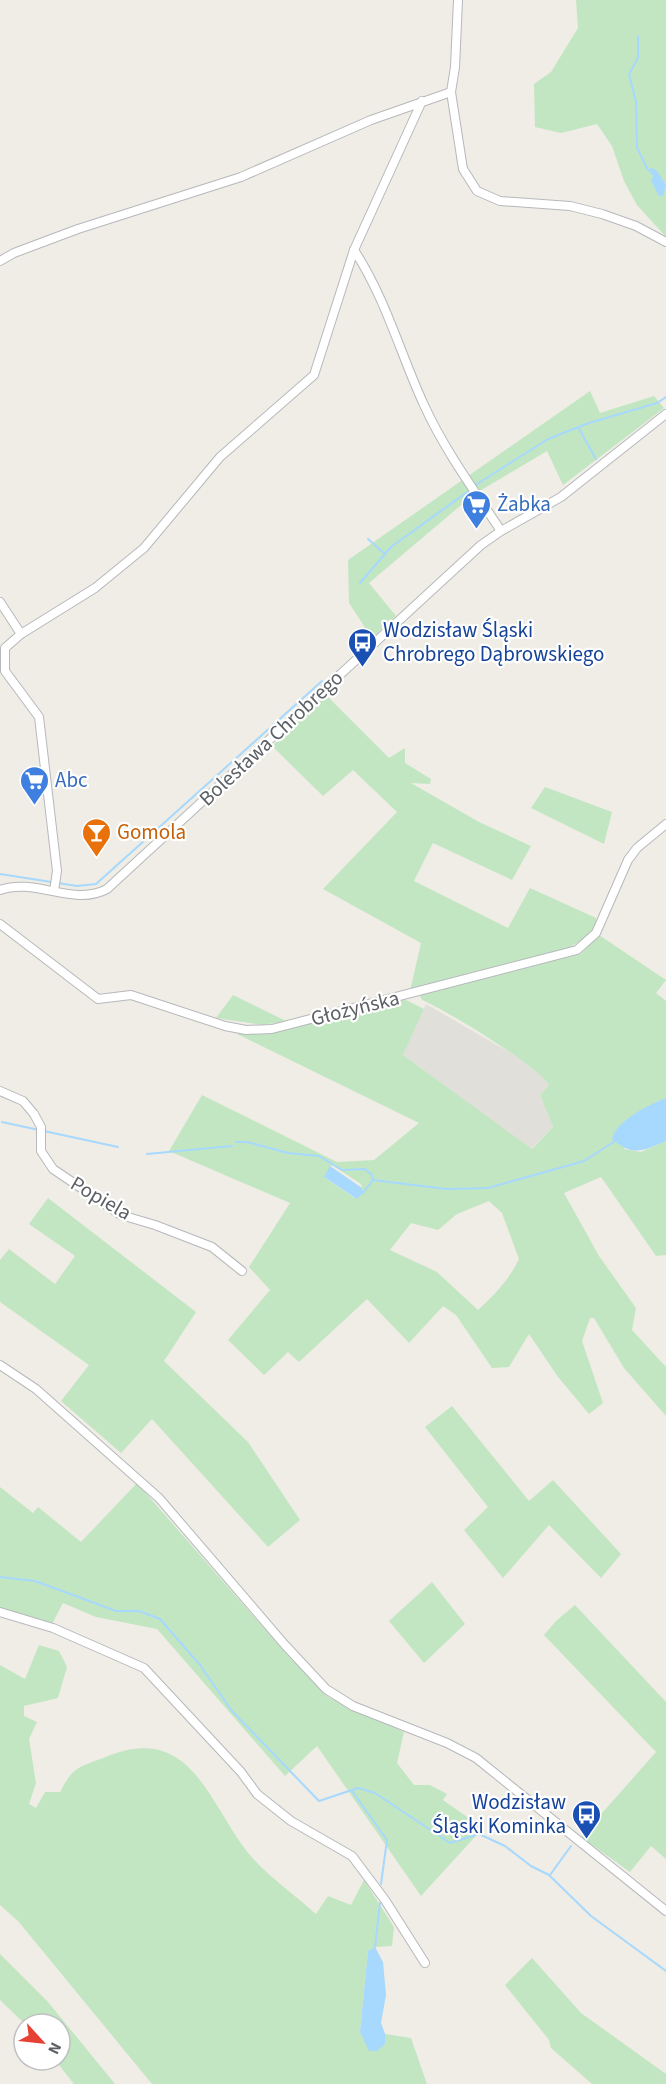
<svg xmlns="http://www.w3.org/2000/svg" width="666" height="2084" font-family="'Source Sans 3',sans-serif">
<style>
.industrial{fill:#e1dfda}
.green{fill:#c3e6c2;fill-rule:evenodd}
.water{fill:#a7d8fd}
.lines{fill:none;stroke-linecap:round;stroke-linejoin:round}
.stream{stroke:#a7d8fd;stroke-width:2}
.minor-casing{stroke:#b6b8bc;stroke-width:10}
.minor{stroke:#fff;stroke-width:8}
.labels{text-anchor:middle;dominant-baseline:central;stroke-width:4.5;stroke-linejoin:round;paint-order:stroke}
.shop-label{font-size:21px;fill:#366cbe;stroke:#fff;text-anchor:start}
.transit-label{font-size:21px;fill:#164399;stroke:#fff;text-anchor:start}
.street-label{font-size:21px;fill:#5d6165;stroke:#fff}
.food-label{font-size:21px;fill:#c56008;stroke:#fff;text-anchor:start}
</style>
<rect width="100%" height="100%" fill="#efede5"/>
<path class="industrial" d="M426 1004 523 1060 545 1079 549 1085 540 1095 553 1127 531 1149 403 1055Z"/>
<g class="green">
<path d="M576 0H666V237L637 205 624 181 612 146 597 124 561 133 535 127 534 84 551 72 578 28Z"/>
<path d="M590 391 600 413 654 396 664 408 563 485 547 451 473 495 369 583 396 616 372 638 349 603 348 560Z"/>
<path d="M326 695 389 758 405 748V763L431 779 430 784 411 783 479 822 531 846 512 880 433 843 414 881 508 928 530 888 596 918V924L589 935 566 950 410 991 421 943 323 889 397 812 353 770 323 796 272 746Z"/>
<path d="M545 787 612 812 604 844 531 808Z"/>
<path d="M599 935 666 980 656 993 666 1001V1098L656 1102 624 1149 641 1152 666 1141V1255L656 1256 601 1177 564 1193 599 1256 636 1308 632 1330 666 1367V1416L624 1368 594 1318H590L582 1341 603 1403 589 1414 558 1377 529 1334 509 1367 492 1368 456 1315 443 1306 409 1343 367 1299 299 1362 288 1352 264 1375 228 1340 270 1290 249 1267 290 1203 169 1151 202 1095 337 1162 374 1160 419 1123 237 1034 278 1032 404 999 424 1009 403 1055 532 1149 553 1127 540 1095 549 1085C538 1066 446 1010 422 1000L419 994 581 954ZM332 1165 361 1184 362 1188 355 1198 325 1178ZM489 1201 502 1213 519 1259C509 1280 495 1294 478 1310L437 1272 390 1250 411 1223 438 1230 457 1214Z"/>
<path d="M233 995 286 1021 262 1025 216 1018Z"/>
<path d="M48 1198 196 1312 164 1361 248 1442 300 1520 268 1547 152 1419 121 1453 61 1401 89 1365 0 1302V1260L9 1249 55 1284 75 1256 29 1224Z"/>
<path d="M452 1406 529 1501 553 1480 621 1554 601 1578 549 1525 503 1578 464 1530 488 1507 425 1427Z"/>
<path d="M137 1483 289 1657 328 1697 404 1732 397 1763 414 1785H430L447 1794 443 1800 483 1828 421 1896 317 1746 285 1776 157 1629 96 1617 63 1603 52 1624 0 1616V1487L33 1513 38 1507 81 1542Z"/>
<path d="M432 1582 465 1624 424 1663 389 1621Z"/>
<path d="M575 1605 666 1702V1859L651 1846 630 1872 581 1837 656 1752 544 1635 556 1621Z"/>
<path d="M39 1645 59 1651 67 1667 58 1698 24 1706V1716L37 1722 29 1739 36 1783 29 1804 36 1808 45 1792H60C75 1764 79 1768 108 1756 189 1724 207 1798 245 1849 262 1872 294 1894 316 1914L328 1896 351 1905 364 1880 394 1927 392 1946 375 1947 368 1951 360 2032 385 2045V2034L411 2038 427 2084H152L18 1921 0 1905V1665L25 1679Z"/>
<path d="M0 1954 48 2002 115 2084H74L55 2060H60V2024H25L0 2000Z"/>
<path d="M532 1958 581 2013 666 2074V2084H592L551 2048 549 2040 505 1985Z"/>
</g>
<g class="water">
<path d="M652 168 657 171 666 185 663 196H659L651 181 653 176 648 170Z"/>
<path d="M666 1098V1141C643 1151 633 1157 612 1139 616 1121 650 1104 666 1098Z"/>
<path d="M330 1166 362 1188 363 1193 357 1199 324 1177Z"/>
<path d="M375 1947 383 1962 386 1995 381 2023 385 2034V2044L377 2051H369L360 2032 368 1951Z"/>
</g>
<g class="lines">
<g class="stream">
<path d="M638 36V58L629 74 636 102 637 148 648 170"/>
<path d="M578 427 596 459"/>
<path d="M474 486 548 439 589 423 657 403 666 397"/>
<path d="M368 539 385 554"/>
<path d="M360 583 391 547 470 490"/>
<path d="M0 874 77 886 96 884 322 681"/>
<path d="M2 1122 118 1147"/>
<path d="M236 1142H247L288 1153 319 1156 342 1170 365 1169 372 1175 373 1180 446 1189 488 1188 584 1161 615 1141"/>
<path d="M147 1154 232 1146"/>
<path d="M363 1193 373 1180"/>
<path d="M0 1577 35 1581 116 1611H139L160 1619 200 1665 232 1711 319 1801 358 1788 375 1793 450 1843 479 1834 505 1846 531 1866 549 1875 591 1916 666 1971"/>
<path d="M352 1791 387 1840 381 1884"/>
<path d="M550 1875 571 1846"/>
<path d="M375 1947 380 1903"/>
</g>
<defs>
<g id="minor">
<path d="M458 0 455 67 451 92 463 169 477 191 500 201 570 206 602 214 636 226 666 242"/>
<path d="M354 250C386 299 400 353 424 405 444 449 474 490 501 531"/>
<path d="M0 261 14 253 78 229 241 177 371 120 451 92"/>
<path d="M0 602 21 634"/>
<path d="M0 890C35 877 74 907 107 889L481 545 501 531 561 497 666 414"/>
<path d="M54 891 57 871 39 717 5 671V648L21 634 95 588 144 548 220 457 314 375 354 250 422 101"/>
<path d="M0 924 98 999 131 995 225 1026 246 1030 272 1029 577 950 596 933 628 860 637 848 666 824"/>
<path d="M0 1091 23 1101 34 1114 41 1127V1151L53 1169 121 1215 155 1225 212 1247 242 1271"/>
<path d="M0 1365 36 1389 159 1498 285 1645 326 1689 353 1706 447 1743 476 1758 666 1911"/>
<path d="M0 1612 53 1628 144 1668 241 1772 257 1794 291 1821 352 1856 385 1900 425 1963"/>
</g>
</defs>
<use href="#minor" class="minor-casing"/>
<use href="#minor" class="minor"/>
</g>
<defs>
<symbol id="supermarket-pin" viewBox="-11 -11 22 30"><path d="M0 17L-7.5 6A9.5 9.5 0 1 1 7.5 6Z" fill="#3f7fe0" stroke="#fff"/><path d="M-6-5.5h2.5l.6 2H6L4.5 2H-2.5L-4.4-4H-6ZM-1.5 3.2a1.3 1.3 0 1 0 .1 0ZM3 3.2a1.3 1.3 0 1 0 .1 0Z" fill="#fff"/></symbol>
<symbol id="bus-pin" viewBox="-11 -11 22 30"><path d="M0 17L-7.5 6A9.5 9.5 0 1 1 7.5 6Z" fill="#1a4fb4" stroke="#fff"/><path d="M-5-6H5V4H4V6H2V4H-2V6H-4V4H-5ZM-3.5-4V0h7V-4ZM-3.5 1.2v1.5H-2V1.2ZM2 1.2v1.5H3.5V1.2Z" fill="#fff"/></symbol>
<symbol id="bar-pin" viewBox="-11 -11 22 30"><path d="M0 17L-7.5 6A9.5 9.5 0 1 1 7.5 6Z" fill="#e8710a" stroke="#fff"/><path d="M-6-5H6L.8 .8V4.5H3.5V6h-7V4.5H-.8V.8Z" fill="#fff"/></symbol>
</defs>
<g fill-rule="evenodd">
<use href="#supermarket-pin" x="460" y="488" width="33" height="45"/>
<use href="#bus-pin" x="346" y="626" width="33" height="45"/>
<use href="#supermarket-pin" x="18" y="764" width="33" height="45"/>
<use href="#bar-pin" x="80" y="816" width="33" height="45"/>
<use href="#bus-pin" x="570" y="1798" width="33" height="45"/>
</g>
<g class="labels">
<g class="shop-label">
<text x="497" y="504">Żabka</text>
<text x="55" y="780">Abc</text>
</g>
<g class="transit-label">
<text x="383" y="630">Wodzisław Śląski<tspan x="383" dy="24">Chrobrego Dąbrowskiego</tspan></text>
<text x="566" y="1802" text-anchor="end">Wodzisław<tspan x="566" dy="24">Śląski Kominka</tspan></text>
</g>
<g class="street-label">
<text transform="translate(271 738) rotate(-43)">Bolesława Chrobrego</text>
<text transform="translate(355 1008) rotate(-14)">Głożyńska</text>
<text transform="translate(101 1198) rotate(30)">Popiela</text>
</g>
<g class="food-label">
<text x="117" y="832">Gomola</text>
</g>
</g>
<g transform="translate(42 2042) rotate(117)"><circle r="28" fill="#ffffff" stroke="#bec0c1" stroke-width="1.5"/>
<path d="M0-4.5L10 22L0 15L-10 22Z" fill="#e64135"/>
<text y="-9" font-size="16" font-weight="bold" text-anchor="middle" fill="#5d6165">N</text>
</g>
</svg>
